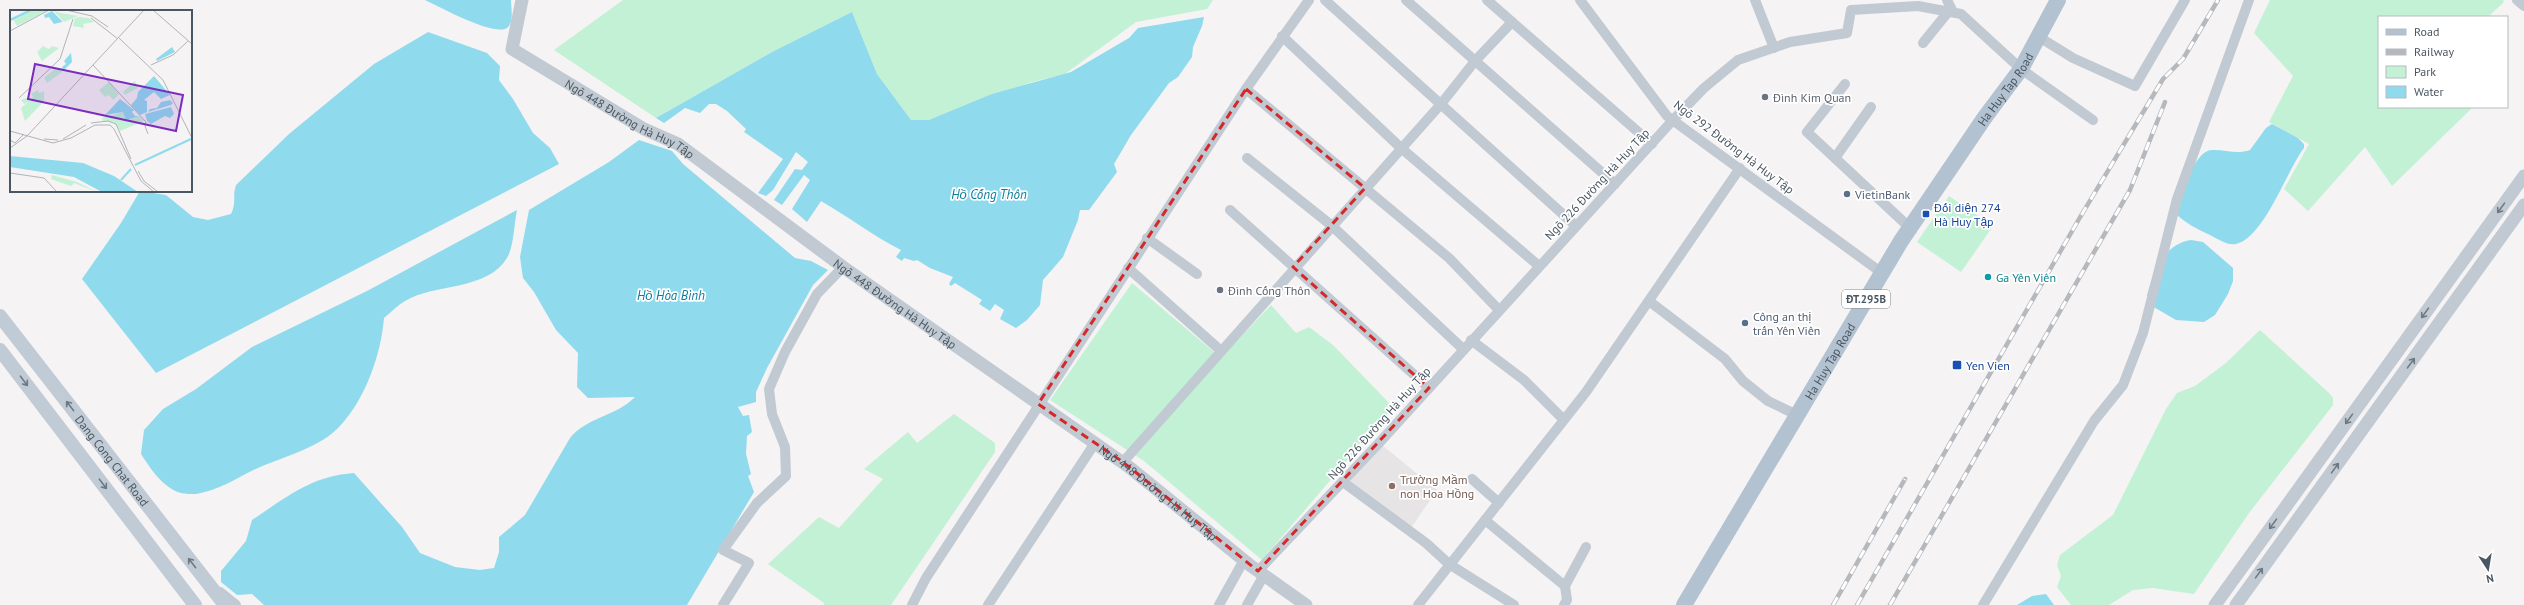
<svg xmlns="http://www.w3.org/2000/svg" width="2524" height="605" font-family="'PT Sans',sans-serif">
<style>
.education{fill:#e6e4e5}
.green{fill:#c3f1d5}
.water{fill:#90daee}
.lines{fill:none;stroke-linecap:round;stroke-linejoin:round}
.minor{stroke:#c1cad2;stroke-width:10}
.tertiary{stroke:#c1cad2;stroke-width:13}
.secondary{stroke:#c1cbd6;stroke-width:14}
.primary{stroke:#b3c2d1;stroke-width:16}
.rail-casing{stroke:#b5b8bd;stroke-width:4.5}
.rail{stroke:#fff;stroke-width:3;stroke-dasharray:9;stroke-linecap:butt}
.oneway{stroke:#6e7983}
.oneway2{stroke:#6e7984}
.marked{fill:none;stroke:#d62828;stroke-width:3;stroke-dasharray:8 5;stroke-linejoin:round}
.worship-dot{fill:#6b7280;stroke:#fff;stroke-width:1.5}
.service-dot{fill:#5c6f8a;stroke:#fff;stroke-width:1.5}
.transit-dot{fill:#1a4fb4;stroke:#fff;stroke-width:1.5}
.culture-dot{fill:#0f9aa8;stroke:#fff;stroke-width:1.5}
.education-dot{fill:#8d6e63;stroke:#fff;stroke-width:1.5}
.labels{text-anchor:middle;dominant-baseline:central;stroke-width:3.5;stroke-linejoin:round;paint-order:stroke}
.shield{fill:#fff;stroke:#808990;stroke-width:1}
.shield-label{font-size:11px;font-weight:bold;fill:#4a5661}
.street-label{font-size:12px;fill:#4a5661;stroke:#fff}
.worship-label{font-size:12px;fill:#5b616d;stroke:#fff;text-anchor:start}
.service-label{font-size:12px;fill:#4e5e75;stroke:#fff;text-anchor:start}
.transit-label{font-size:12px;fill:#164399;stroke:#fff;text-anchor:start}
.culture-label{font-size:12px;fill:#0d838f;stroke:#fff;text-anchor:start}
.education-label{font-size:12px;fill:#785e54;stroke:#fff;text-anchor:start}
.water-label{font-size:13px;font-style:italic;fill:#0c7c9b;stroke:#fff}
.inset-river{fill:none;stroke:#90daee;stroke-width:2}
.inset-road{fill:none;stroke:#b1b4b9;stroke-width:1}
.view{fill:#7b2cbf;fill-opacity:0.15;stroke:#7b2cbf;stroke-width:2}
.inset-edge{fill:none;stroke:#4a5661;stroke-width:2}
</style>
<rect width="100%" height="100%" fill="#f5f3f3"/>
<path class="education" d="M1383 446 1437 490 1411 528 1347 482Z"/>
<g class="green">
<path d="M623 0H1213L1207 9 1136 22 1065 74 1032 82 929 120H911L877 74 852 12 772 52 656 118 554 50Z"/>
<path d="M2270 0H2503L2504 2 2488 17H2379V107H2473L2392 186 2365 147 2308 211 2284 189 2309 144 2269 122 2293 76 2254 33Z"/>
<path d="M1949 196 1993 226 1961 272 1917 242Z"/>
<path d="M1132 283 1221 358 1271 305 1296 333 1309 327 1333 345 1393 407 1262 560 1144 461 1050 400Z"/>
<path d="M2260 330 2329 393 2333 398V405L2249 513 2194 594 2153 588 2133 590 2109 605H2071L2057 587 2061 576 2057 565 2060 555 2113 515 2166 409 2177 393 2195 386 2226 363Z"/>
<path d="M954 414 995 443V452L891 605H824V603L768 564 819 517 839 528 883 479 864 469 908 432 917 443Z"/>
</g>
<g class="water">
<path d="M425 0H511C511 8 514 21 508 27 498 39 438 6 425 0Z"/>
<path d="M852 12 877 74 911 120H929L992 94 1071 72 1129 38 1138 28 1204 17 1202 26 1193 47 1192 57 1178 77 1169 83 1131 135 1114 164 1117 172 1089 210H1080L1078 220 1063 257 1043 280 1040 305 1027 320 1016 328 1000 319 1004 310 995 304 990 311 979 304 982 300 955 283 951 286 949 284 953 277 930 268 917 260 914 261 904 258 902 261 896 257 901 250C873 236 849 217 821 201L807 222 792 209 810 180 804 175 782 205 774 200 795 169 802 170 808 162 796 152 773 190 766 196 758 193 783 159 744 132 746 129 727 111 716 104H709L700 113 685 108 664 123 656 118 772 52Z"/>
<path d="M428 32 487 53 500 66 499 80 513 99 533 133 550 148 559 164 156 373 82 279 121 223 140 191 166 195 193 217 208 220 231 214C237 201 232 197 236 185L289 134 374 64Z"/>
<path d="M2272 124 2298 138 2304 144V148C2287 170 2264 238 2236 244 2228 246 2218 239 2210 235 2197 229 2185 223 2174 212 2180 198 2194 151 2211 150 2225 149 2236 155 2250 150L2266 128Z"/>
<path d="M639 140 672 151 683 164 795 258 811 261 828 270 813 285 767 368 756 392V402L738 407 743 416 749 415 752 432 747 436 746 454 751 474 748 476 754 492 687 605H264L252 594 237 595 221 582V571L246 541 252 520C287 497 311 476 354 473L402 527 420 553 455 567 480 570 494 568 499 552V537L525 515 570 438C587 417 617 416 635 397L588 398 577 387 578 353 556 330 534 292 523 278 520 257 529 210 609 162Z"/>
<path d="M517 210C514 224 514 246 507 258 487 291 435 283 405 301 398 305 391 312 384 318 381 354 366 398 340 426 321 447 286 456 260 467 240 476 219 491 196 494 192 494 185 494 181 493 163 488 150 468 141 454L144 430 163 409 196 389 252 347 367 291Z"/>
<path d="M2191 240 2203 242 2233 268V281L2228 294 2215 315 2204 322 2176 320 2152 306 2147 295C2154 271 2164 244 2191 240Z"/>
<path d="M2046 594 2054 605H2017L2032 596Z"/>
</g>
<g class="lines">
<g class="minor">
<path d="M1325 0 1576 226"/>
<path d="M1406 0 1615 184"/>
<path d="M1487 0 1652 144"/>
<path d="M1580 0 1667 116 1882 273"/>
<path d="M1755 0 1774 48"/>
<path d="M1947 0 1953 12"/>
<path d="M2517 0 2524 6"/>
<path d="M1282 36 1401 148 1539 266"/>
<path d="M2039 37 2073 58 2135 86 2185 0"/>
<path d="M1923 43 1948 12"/>
<path d="M1845 84 1807 132 1909 227"/>
<path d="M1246 89 1449 258 1499 310"/>
<path d="M1247 158 1331 225 1463 349"/>
<path d="M1835 158 1871 107"/>
<path d="M1230 210 1429 388"/>
<path d="M1147 238 1197 274"/>
<path d="M1128 268 1220 350"/>
<path d="M1649 301 1725 359 1743 381 1768 401 1797 415"/>
<path d="M1471 340 1524 380 1563 419"/>
<path d="M1123 462 1441 104 1475 61 1512 22"/>
<path d="M1472 479 1499 503"/>
<path d="M1343 482 1426 543 1449 564 1514 605"/>
<path d="M1485 520 1565 586 1567 600 1564 605"/>
<path d="M1258 571 1379 443 1673 120 1704 88 1738 60 1790 42 1847 33 1851 10 1918 6 1961 14 2021 69 2093 120"/>
<path d="M1565 586 1586 547"/>
<path d="M220 592 236 605"/>
<path d="M723 605 749 563 723 550 757 503 786 476 785 447 772 414 769 389 785 352 817 294 843 267"/>
<path d="M912 605 926 578 1246 89 1309 0"/>
<path d="M988 605 1095 443"/>
<path d="M1219 605 1244 560"/>
<path d="M1247 605 1264 575"/>
<path d="M1418 605 1586 392 1740 168"/>
<path d="M1983 605 2094 421 2123 385 2143 333 2177 199 2249 0"/>
</g>
<g class="tertiary">
<path id="s1" d="M522 0 512 49 644 129 678 144 843 267 1129 467 1251 566 1306 605"/>
<path d="M2215 605 2524 176"/>
<path d="M2236 605 2524 205"/>
</g>
<g class="secondary">
<path id="s2" d="M0 316 225 605"/>
<path d="M0 350 195 605"/>
</g>
<path class="primary" id="s3" d="M1684 605 1901 241 1985 117 2021 69 2058 0"/>
<defs>
<g id="rail">
<path d="M1833 605 1905 479"/>
<path d="M1857 605 2079 219 2163 79 2183 59 2218 0"/>
<path d="M1890 605 2130 190 2165 102"/>
</g>
</defs>
<use href="#rail" class="rail-casing"/>
<use href="#rail" class="rail"/>
</g>
<defs><path id="oneway-shaft" d="M-6 0H5M1.5-3L5.5 0L1.5 3" fill="none" stroke-width="1.6" stroke-linecap="round" stroke-linejoin="round"/></defs>
<g class="oneway">
<use href="#oneway-shaft" transform="translate(2501 208) rotate(126)"/>
<use href="#oneway-shaft" transform="translate(2425 313) rotate(126)"/>
<use href="#oneway-shaft" transform="translate(2411 363) rotate(-54)"/>
<use href="#oneway-shaft" transform="translate(2349 419) rotate(126)"/>
<use href="#oneway-shaft" transform="translate(2335 468) rotate(-54)"/>
<use href="#oneway-shaft" transform="translate(2273 524) rotate(126)"/>
<use href="#oneway-shaft" transform="translate(2259 573) rotate(-54)"/>
</g>
<g class="oneway2">
<use href="#oneway-shaft" transform="translate(24 381) rotate(53)"/>
<use href="#oneway-shaft" transform="translate(70 406) rotate(-128)"/>
<use href="#oneway-shaft" transform="translate(103 484) rotate(53)"/>
<use href="#oneway-shaft" transform="translate(192 563) rotate(-128)"/>
</g>
<path class="marked" d="M1246 89 1365 188 1293 267 1429 388 1258 571 1123 462 1038 404Z"/>
<g class="worship-dot">
<circle cx="1765" cy="97" r="4"/>
<circle cx="1220" cy="290" r="4"/>
</g>
<g class="service-dot">
<circle cx="1847" cy="194" r="4"/>
<circle cx="1745" cy="323" r="4"/>
</g>
<g class="transit-dot">
<rect x="1922" y="210" width="8" height="8" rx="2"/>
<rect x="1952" y="360" width="10" height="10" rx="2"/>
</g>
<circle class="culture-dot" cx="1988" cy="277" r="4"/>
<circle class="education-dot" cx="1392" cy="486" r="4"/>
<g class="labels">
<rect class="shield" x="1842" y="290" width="48" height="18" rx="3"/>
<g class="shield-label">
<text x="1866" y="299">ĐT.295B</text>
</g>
<g class="street-label">
<text stroke="none"><textPath href="#s3" startOffset="608">Ha Huy Tap Road</textPath></text>
<text stroke="none"><textPath href="#s1" startOffset="187">Ngõ 448 Đường Hà Huy Tập</textPath></text>
<text transform="translate(1734 147) rotate(37)">Ngõ 292 Đường Hà Huy Tập</text>
<text transform="translate(1597 184) rotate(-47)">Ngõ 226 Đường Hà Huy Tập</text>
<text stroke="none"><textPath href="#s1" startOffset="511">Ngõ 448 Đường Hà Huy Tập</textPath></text>
<text stroke="none"><textPath href="#s3" startOffset="284">Ha Huy Tap Road</textPath></text>
<text transform="translate(1379 423) rotate(-48)">Ngõ 226 Đường Hà Huy Tập</text>
<text stroke="none"><textPath href="#s2" startOffset="183">Dang Cong Chat Road</textPath></text>
<text stroke="none"><textPath href="#s1" startOffset="835">Ngõ 448 Đường Hà Huy Tập</textPath></text>
</g>
<g class="worship-label">
<text x="1773" y="97">Đình Kim Quan</text>
<text x="1228" y="290">Đình Cống Thôn</text>
</g>
<g class="service-label">
<text x="1855" y="194">VietinBank</text>
<text x="1753" y="316">Công an thị<tspan x="1753" dy="14">trấn Yên Viên</tspan></text>
</g>
<g class="transit-label">
<text x="1934" y="207">Đối diện 274<tspan x="1934" dy="14">Hà Huy Tập</tspan></text>
<text x="1966" y="365">Yen Vien</text>
</g>
<g class="culture-label">
<text x="1996" y="277">Ga Yên Viên</text>
</g>
<g class="education-label">
<text x="1400" y="479">Trường Mầm<tspan x="1400" dy="14">non Hoa Hồng</tspan></text>
</g>
<g class="water-label">
<text x="989" y="194">Hồ Cống Thôn</text>
<text x="671" y="295">Hồ Hòa Bình</text>
</g>
</g>
<g transform="translate(10 10)">
<rect width="182" height="182" fill="#f5f3f3"/>
<path d="M22 0H38L7 16 3 9ZM44 1 51 3 68 6 54 12ZM70 7 79 8 84 12 73 14 74 18 63 16 65 8ZM33 36 39 39 42 36 49 38 32 51 27 42ZM45 59H51L52 62 37 73 34 68ZM125 71 128 78 115 85 113 82ZM99 72 109 84 103 90 99 85 95 87 89 80ZM28 80 29 83 34 81V91L15 111 11 98 18 92 14 94 11 90 16 88 20 91 23 87 21 84ZM113 102 116 110 129 106 134 111 110 121 105 113 93 111 92 108ZM42 165 67 172 87 182 64 173 61 176 41 169Z" fill="#c3f1d5"/>
<path d="M42 1 52 11V12L44 14 39 7 35 8 34 5ZM162 37 165 42 147 51 146 49ZM61 43 62 52 53 61 52 57 56 54 54 51ZM144 66 160 85 151 89 144 82 134 90 137 91V102L130 105 121 95 127 88 128 82ZM110 89 124 100 122 102 125 106H129L116 110 113 102 95 105ZM160 90 163 93 161 95 138 102 140 99 147 98 151 92ZM161 97 164 104 160 108 155 106 141 114 137 111 135 104ZM0 146 73 153 104 166 128 182H92L64 167 0 157Z" fill="#90daee"/>
<path class="inset-river" d="M0 10 21 0M125 155 181 129M111 170 121 159"/>
<path class="inset-road" d="M56 0 82 6 98 17M143 0 182 34M81 8 108 29M0 21 39 0M109 28 153 70 182 128M83 55 136 112 135 116 138 124M141 55 163 45 178 31M9 88 50 49 63 9M81 113 98 111 106 114 121 149M0 121 43 133 61 128 85 115H100L104 119 131 171 144 182M34 129 48 130M53 129 76 115M0 130 5 133 14 124M0 138 17 126 134 0M128 161 134 171 148 182M0 163 34 168 47 182"/>
<path class="view" d="M25 54 173 85 166 121 18 89Z"/>
<rect width="182" height="182" class="inset-edge"/>
</g>
<rect x="2378" y="16" width="130" height="92" fill="#ffffff" stroke="#b7bbc0"/>
<rect x="2386" y="29" width="20" height="6" fill="#b3c2d1" stroke="#b7bbc0"/>
<text x="2414" y="36" font-size="12" fill="#4a5661">Road</text>
<rect x="2386" y="49" width="20" height="6" fill="#b5b8bd" stroke="#b7bbc0"/>
<text x="2414" y="56" font-size="12" fill="#4a5661">Railway</text>
<rect x="2386" y="66" width="20" height="12" fill="#c3f1d5" stroke="#b7bbc0"/>
<text x="2414" y="76" font-size="12" fill="#4a5661">Park</text>
<rect x="2386" y="86" width="20" height="12" fill="#90daee" stroke="#b7bbc0"/>
<text x="2414" y="96" font-size="12" fill="#4a5661">Water</text>
<g transform="translate(2488 569) rotate(168)" stroke="#ffffff" stroke-width="3" paint-order="stroke">
<path d="M0-3L7 15L0 10L-7 15Z" fill="#4a5661"/>
<text y="-6" font-size="11" font-weight="bold" text-anchor="middle" fill="#4a5661">N</text>
</g>
</svg>
